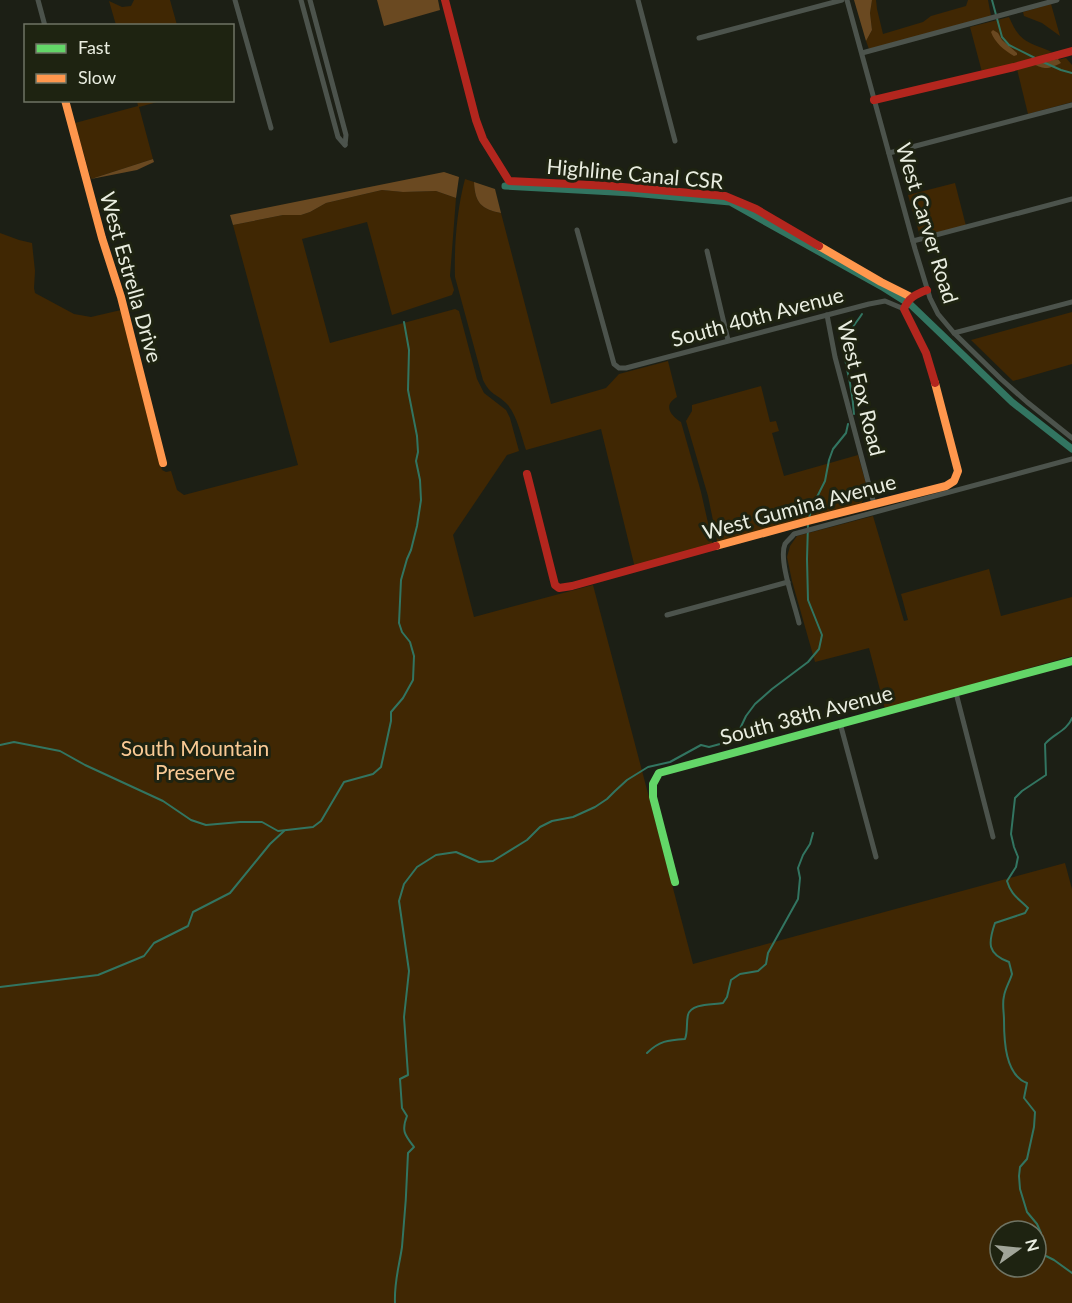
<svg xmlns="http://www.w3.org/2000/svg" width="1072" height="1303" font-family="Lato,sans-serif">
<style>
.green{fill:#402703;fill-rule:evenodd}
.forest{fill:#6a4921}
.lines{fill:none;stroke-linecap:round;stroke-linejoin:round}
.stream{stroke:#327561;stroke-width:2}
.canal{stroke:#327561;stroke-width:7}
.street{stroke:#4c534c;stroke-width:5}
.fast{stroke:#63d668;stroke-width:8}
.slow{stroke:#ff974d;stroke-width:8}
.jam{stroke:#b3261e;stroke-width:8}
.labels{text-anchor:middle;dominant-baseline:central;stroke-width:6;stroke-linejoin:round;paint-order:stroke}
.street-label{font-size:21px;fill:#e9ede0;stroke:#1e2311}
.park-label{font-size:21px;fill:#faca95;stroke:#1e2311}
</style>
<rect width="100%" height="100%" fill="#1c1f15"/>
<g class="green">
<path d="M134 0H170L177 25H116L109 1 122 7 131 6Z"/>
<path d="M872 0H876L877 9 883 34 923 22 931 16 966 6 968 0H988L991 16 869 49 866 41 872 30 870 13Z"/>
<path d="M1051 4 1060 36 1042 23 1024 16 1023 12Z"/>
<path d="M1009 17C1020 43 1028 42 1052 52L1015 65 982 72 970 27Z"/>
<path d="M1066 58 1072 65V102L1028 114 1017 69Z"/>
<path d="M137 101H161L139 107 153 159 91 179 75 123 138 106Z"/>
<path d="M465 179 474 182C475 203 481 209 501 213L551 404 606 388 619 374 668 361 677 397C663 405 670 415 681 422L701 492 713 545 635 568 601 429 526 450C521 435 517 415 507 404 496 393 491 396 483 380L455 277C454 246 457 209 465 179Z"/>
<path d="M955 183 966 226 920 236 908 195Z"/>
<path d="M382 190 403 192 436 191 456 198 450 276 454 290 452 295 392 315 367 222 302 239 330 343 455 309 459 311 477 379 484 393 506 410 510 418 519 451 507 455 453 535 474 617 593 585 693 964 1065 863 1072 889V1303H0V233L19 240 32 243 35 271 34 288 35 293 74 314 91 317 121 310 162 470 166 472 171 471 177 490 184 495 298 465 233 225 283 215H301L310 212 326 203ZM1000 1231H1036V1267H1000Z"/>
<path d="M1072 312V364L1013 381 971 340Z"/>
<path d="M761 386 770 422 776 421 779 431 772 433 784 476 858 455 868 491 861 504 718 545 708 496 686 421 692 411V405Z"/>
<path d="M873 516 904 621 908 620 901 594 989 569 1001 616 1072 597V656L885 709 869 648 815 662 792 581 787 557 790 546 797 536Z"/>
</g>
<g class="forest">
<path d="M377 0H438L440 10 384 26Z"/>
<path d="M854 0H872L870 13 872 30 866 41Z"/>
<path d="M993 30 998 33 1002 40 1017 53V55L1014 56C1004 50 995 43 991 32Z"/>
<path d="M1058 59 1061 63C1048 69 1046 70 1033 64Z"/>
<path d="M153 159 154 162 137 170 91 179Z"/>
<path d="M444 172 459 177 456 198 436 191 403 192 382 190 326 203 310 212 301 215H283L233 225 230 215Z"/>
<path d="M474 182 495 189 501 213C481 209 475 203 474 182Z"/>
</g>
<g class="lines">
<g class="stream">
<path d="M992 0 1002 37 1009 45 1035 58"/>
<path d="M1043 62 1061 70 1072 73"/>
<path d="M854 414C853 406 853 398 851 390 849 372 841 356 847 338 850 329 857 322 862 314"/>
<path d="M809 518 813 505 825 481 829 460 833 449 846 433 848 424"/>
<path d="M1072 718C1067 731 1053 734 1045 744L1046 775 1022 791 1015 798 1011 834 1014 847 1018 857 1016 867 1007 881C1011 895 1018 898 1028 908L1025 913 995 923C988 943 987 954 1009 962L1012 974C1010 981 1005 989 1004 996 1002 1004 1004 1012 1004 1020 1004 1040 1005 1075 1027 1083L1024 1098 1035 1112 1034 1127 1027 1159 1020 1167 1019 1176 1020 1189 1027 1212 1037 1224 1041 1233V1249L1042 1254 1054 1260 1072 1273"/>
<path d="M0 745 14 742 60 751 85 765 163 801 191 820 206 825 240 822H262L278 831 313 827 321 821 344 782 373 774 381 767 391 721V712L403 698 413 680 414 656 410 642 402 632 399 623 401 580 407 559 411 550 417 526 421 500 420 480 416 461 418 452 417 436 408 390 409 350 404 322"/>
<path d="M0 987 98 975 144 956 154 943 188 926 193 912 230 893 270 844 284 831"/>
<path d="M647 1053C659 1041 668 1040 685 1039 688 1031 686 1023 688 1015 691 1003 713 1005 723 1003L727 997 731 980 740 974 758 971 766 964 768 953 798 899 800 878 798 868 803 855 810 844 813 833"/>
<path d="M395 1303C394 1282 399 1267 402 1247 405 1216 407 1185 408 1153L414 1147C405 1135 401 1131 407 1116L402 1108 400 1079 408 1075 404 1017 409 971 399 901 404 884 417 867 436 855 456 852 479 862 493 861 527 840 540 827 552 821 573 817 595 807 607 799 615 791 627 780 648 767 670 762 701 745 709 747 720 744 730 739 738 733 746 716 755 704 772 689 808 662 819 649 822 635 808 600 807 559 808 524"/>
</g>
<path class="canal" d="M505 186 632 193 730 202 884 288 911 305 1012 402 1072 449"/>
<g class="street">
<path d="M38 0 45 26"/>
<path d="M235 0 271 128"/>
<path d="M301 0 338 137 345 145"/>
<path d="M310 0 346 135 345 145"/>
<path d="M638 0 675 141"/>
<path d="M847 0 915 249 930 298 938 314 954 333 1001 379 1027 402 1072 438"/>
<path d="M699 38 842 0"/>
<path d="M862 53 1057 0"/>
<path d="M889 153 1072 105"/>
<path d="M577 230 614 364 619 368H626L869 304 885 301 904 309"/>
<path d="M913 241 1072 199"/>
<path d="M707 251 728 340"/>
<path d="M827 315 835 357 874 504"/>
<path d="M954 333 1072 302"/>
<path d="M667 615 788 582"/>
<path d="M799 623C795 605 778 560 785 544 787 541 792 537 794 534L1072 459"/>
<path d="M956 693 993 837"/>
<path d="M840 723 876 857"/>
</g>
<path class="fast" d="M675 882 653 797V784L659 773 1072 661"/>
<g class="slow">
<path d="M65 100 102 238 121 297 163 463"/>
<path d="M819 246 881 282 911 297"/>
<path d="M716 546 808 521 946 486 954 481 958 471 935 383"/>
</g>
<g class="jam">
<path d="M445 0 476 120 483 139 509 181 611 186 725 196 756 209 819 246"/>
<path d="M874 100 1014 67 1072 51"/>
<path d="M927 290C916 294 908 298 904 309L926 353 935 383"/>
<path d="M527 474 555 585 559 588 572 586 716 546"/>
</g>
</g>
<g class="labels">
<g class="street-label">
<text transform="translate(635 173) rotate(5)">Highline Canal CSR</text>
<text transform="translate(928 223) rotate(73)">West Carver Road</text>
<text transform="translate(132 277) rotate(74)">West Estrella Drive</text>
<text transform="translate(757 316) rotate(-15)">South 40th Avenue</text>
<text transform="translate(862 388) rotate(76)">West Fox Road</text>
<text transform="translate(799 506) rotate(-15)">West Gumina Avenue</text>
<text transform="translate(806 714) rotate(-15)">South 38th Avenue</text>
</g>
<g class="park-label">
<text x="195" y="747">South Mountain<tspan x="195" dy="24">Preserve</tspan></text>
</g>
</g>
<rect x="24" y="24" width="210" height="78" fill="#1e2311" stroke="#6f7464" stroke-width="1.5"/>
<rect x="36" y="44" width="30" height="9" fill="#63d668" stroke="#6f7464" stroke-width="1.5"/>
<text x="78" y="54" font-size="18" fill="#e9ede0">Fast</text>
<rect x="36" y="74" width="30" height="9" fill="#ff974d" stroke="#6f7464" stroke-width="1.5"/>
<text x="78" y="84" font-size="18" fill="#e9ede0">Slow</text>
<g transform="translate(1018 1249) rotate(75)"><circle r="28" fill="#1e2311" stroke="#6f7464" stroke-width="1.5"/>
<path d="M0-4.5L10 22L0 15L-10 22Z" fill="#a1a599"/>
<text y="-9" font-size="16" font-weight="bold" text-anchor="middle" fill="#e9ede0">N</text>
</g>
</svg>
